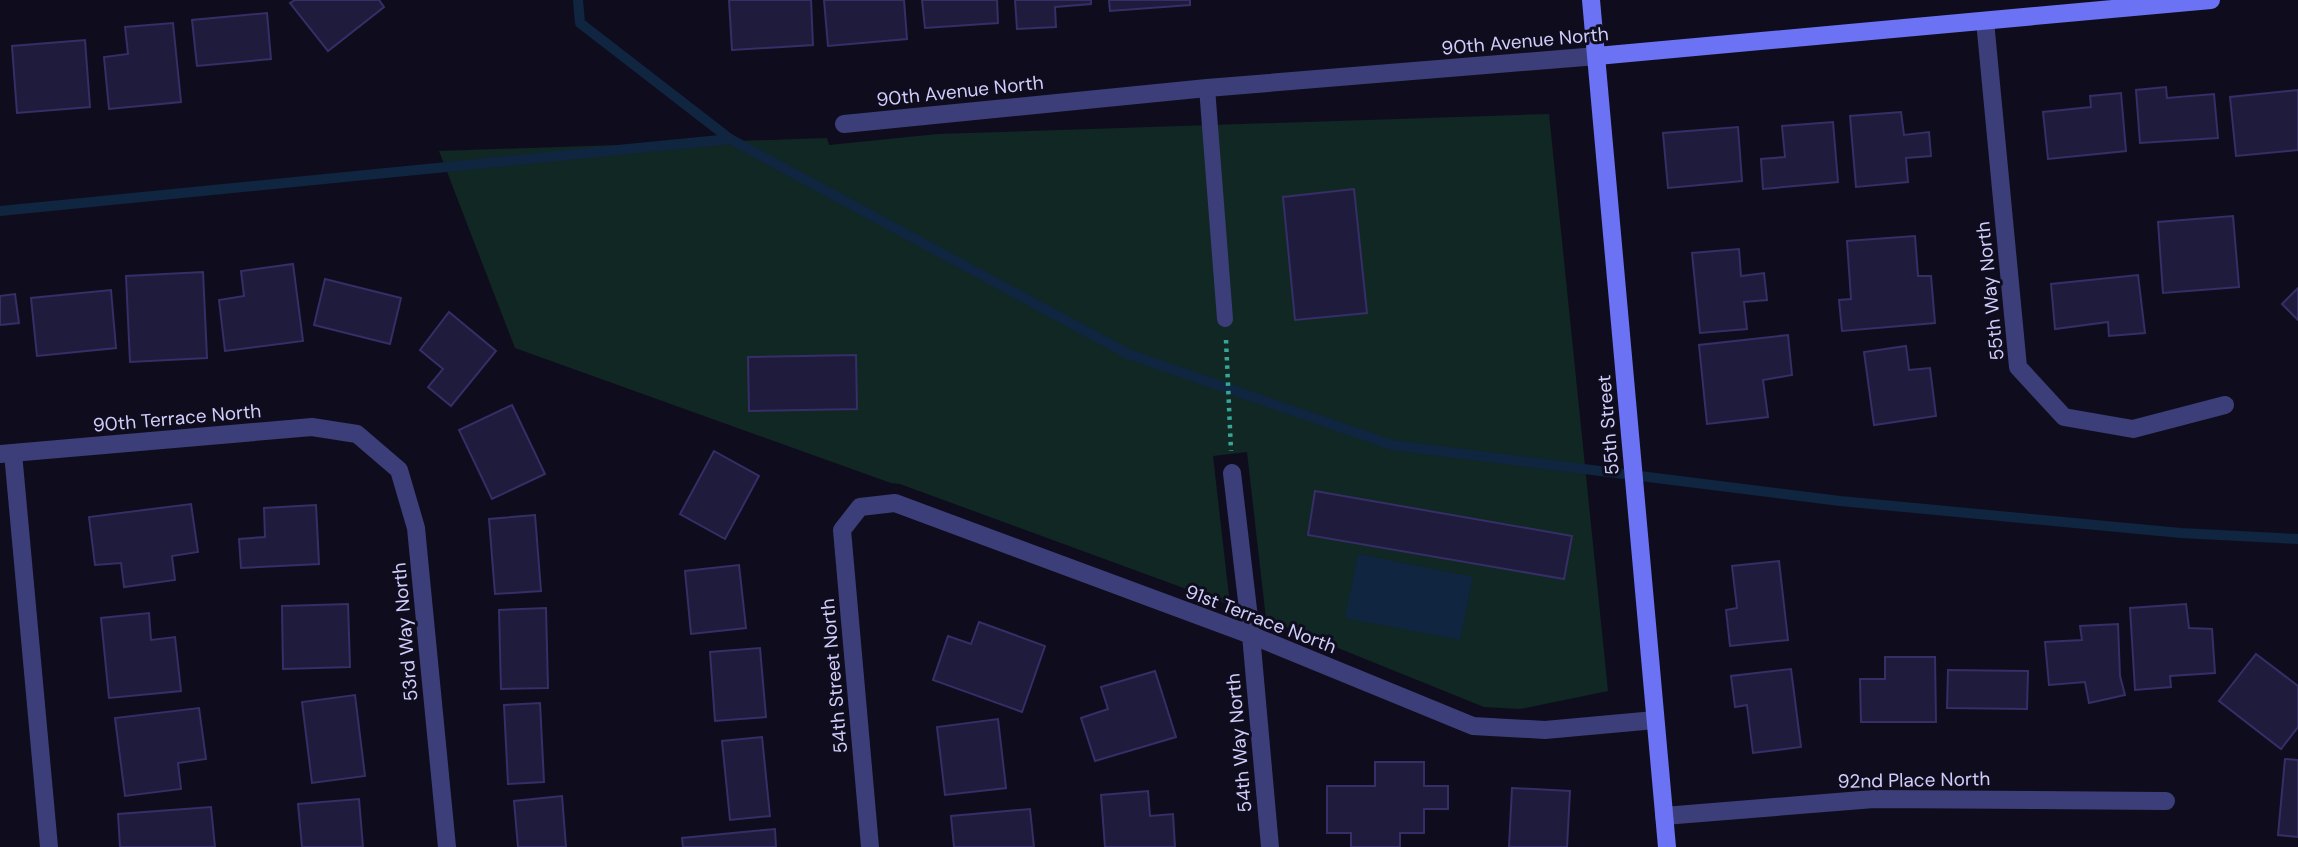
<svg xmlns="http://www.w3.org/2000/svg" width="2298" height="847" font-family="'DM Sans',sans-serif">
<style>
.green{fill:#112724}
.water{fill:#0f2540}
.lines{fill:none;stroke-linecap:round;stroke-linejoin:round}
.stream{stroke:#0f2540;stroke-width:10}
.building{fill:#1f1b3d;stroke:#352e67;stroke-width:2}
.path{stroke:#36a797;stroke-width:4.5;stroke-dasharray:3.5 5;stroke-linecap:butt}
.lane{stroke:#3c3e79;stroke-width:16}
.street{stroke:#3c3e79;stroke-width:18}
.secondary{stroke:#6b72f4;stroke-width:18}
.labels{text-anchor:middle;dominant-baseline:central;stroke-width:6;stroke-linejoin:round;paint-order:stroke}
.street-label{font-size:19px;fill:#cfcdfb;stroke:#0f0d1d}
</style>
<rect width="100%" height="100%" fill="#0f0d1d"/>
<path class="green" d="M1549 114 1608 691 1520 709 1484 707 1266 619 1247 452 1213 456 1230 605 900 484 891 483 515 348 439 151 827 138 829 145 938 134Z"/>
<path class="water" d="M1358 554 1473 577 1460 640 1345 618Z"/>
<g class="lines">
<g class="stream">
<path d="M578 0 580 23 730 139 1128 354 1392 445 1840 501 2181 533 2298 539"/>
<path d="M0 211 730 139"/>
</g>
</g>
<g class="building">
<path d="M295 0H379L384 7 328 51 290 3Z"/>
<path d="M729 0H811L813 45 732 50Z"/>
<path d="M824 0H904L907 39 828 46Z"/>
<path d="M922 0H997L998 23 925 28Z"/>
<path d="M1015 0H1091V4L1055 7 1056 27 1017 29Z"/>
<path d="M1109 0H1190V5L1110 11Z"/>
<path d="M267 13 271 59 197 66 192 20Z"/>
<path d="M173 23 181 102 109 109 104 57 128 54 125 27Z"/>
<path d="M85 40 90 107 17 113 12 46Z"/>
<path d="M2166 87 2167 98 2214 94 2218 138 2140 143 2136 90Z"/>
<path d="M2298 90V150L2236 156 2230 97Z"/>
<path d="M2121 93 2126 151 2048 159 2043 112 2091 107 2090 96Z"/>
<path d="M1901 112 1904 135 1929 132 1931 156 1906 158 1908 182 1856 187 1850 116Z"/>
<path d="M1833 122 1838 182 1763 189 1761 159 1785 157 1782 126Z"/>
<path d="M1738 127 1742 181 1668 188 1663 133Z"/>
<path d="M1354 189 1367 313 1295 320 1283 197Z"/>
<path d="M2233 216 2239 287 2163 293 2158 222Z"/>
<path d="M1915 236 1918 276H1931L1935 323 1842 331 1839 300 1851 299 1847 241Z"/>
<path d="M1739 249 1741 276 1764 273 1767 300 1744 302 1747 329 1700 333 1692 253Z"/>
<path d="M293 264 303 341 225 351 219 300 244 296 241 271Z"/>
<path d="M203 272 207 358 130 362 126 276Z"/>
<path d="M2138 275 2145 333 2109 336 2108 322 2055 329 2051 284Z"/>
<path d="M325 279 401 298 390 344 314 325Z"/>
<path d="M2298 288V320L2282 304Z"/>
<path d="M111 290 116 348 37 356 31 298Z"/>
<path d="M15 294 19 323 0 325V296Z"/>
<path d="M449 312 496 351 451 406 428 387 443 369 420 350Z"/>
<path d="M1788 335 1792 375 1763 380 1768 417 1707 424 1699 345Z"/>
<path d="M1906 346 1909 370 1930 368 1936 416 1874 425 1864 352Z"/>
<path d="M856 355 857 409 749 411 748 357Z"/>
<path d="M512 405 545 474 492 499 459 430Z"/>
<path d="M714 451 759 476 725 539 680 514Z"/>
<path d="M1315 491 1572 536 1564 579 1308 535Z"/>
<path d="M191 504 198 552 172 556 175 580 124 587 121 563 95 565 89 517Z"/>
<path d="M316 505 319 564 241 568 239 539 265 537 264 508Z"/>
<path d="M535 515 541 591 495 594 489 519Z"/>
<path d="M1779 561 1788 640 1730 646 1726 610 1737 608 1732 566Z"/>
<path d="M739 565 746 628 691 634 685 571Z"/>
<path d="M348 604 350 667 283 669 282 606Z"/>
<path d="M2186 604 2189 628 2212 629 2215 673 2170 676 2171 687 2135 690 2130 608Z"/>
<path d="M546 608 548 688 501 689 499 610Z"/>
<path d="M149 613 151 640 175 637 181 691 109 698 101 618Z"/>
<path d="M979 622 1045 646 1022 712 933 680 948 636 971 644Z"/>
<path d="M2118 624 2120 676 2125 695 2089 703 2085 682 2049 685 2045 642 2082 640 2080 626Z"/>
<path d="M760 648 766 717 715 721 710 652Z"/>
<path d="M2256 654 2298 686V727L2281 749 2219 701Z"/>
<path d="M1885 657H1935L1936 722H1861L1860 679H1885Z"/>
<path d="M1791 669 1801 747 1753 753 1747 705 1735 707 1731 676Z"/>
<path d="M1948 670 2028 671 2027 709 1947 708Z"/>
<path d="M1155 671 1176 737 1095 761 1081 718 1108 709 1101 687Z"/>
<path d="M355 695 365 776 312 783 302 702Z"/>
<path d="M540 703 544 782 508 784 504 705Z"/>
<path d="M199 708 206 759 178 763 181 789 125 796 115 718Z"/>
<path d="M998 719 1006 788 945 795 937 727Z"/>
<path d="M762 737 770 816 730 820 722 741Z"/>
<path d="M2285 759 2298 760V837L2278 835Z"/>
<path d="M1375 762H1424V786H1448V809H1424V833H1400V847H1351V833H1327V786H1375Z"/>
<path d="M1512 788 1570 791 1567 847H1509Z"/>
<path d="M1148 791 1150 816 1173 814 1175 847H1105L1101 795Z"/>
<path d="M562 796 566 847H518L514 801Z"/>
<path d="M359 799 363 847H302L298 804Z"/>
<path d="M211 807 215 847H120L118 814Z"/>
<path d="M1030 809 1034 847H954L951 816Z"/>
<path d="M775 829 776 847H683L682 838Z"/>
</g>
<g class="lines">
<path class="path" d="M1226 340 1231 451"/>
<path class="lane" d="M1207 88 1225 319"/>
<g class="street">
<path d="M1985 21 2018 367 2064 417 2133 429 2225 405"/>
<path d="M844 124 1207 88 1597 56"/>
<path d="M13 453 49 847"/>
<path d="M0 454 312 427 357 434 399 470 416 528 447 847"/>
<path d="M1232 473 1251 635 1270 847"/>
<path d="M1664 816 1874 799 2166 801"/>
<path d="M870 847 842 530 860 507 895 503 1251 635 1473 726 1545 730 1655 720"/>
</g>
<g class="secondary">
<path d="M1591 0 1667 847"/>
<path d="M1597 56 2211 0"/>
</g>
</g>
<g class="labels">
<g class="street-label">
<text transform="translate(1525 41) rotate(-5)">90th Avenue North</text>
<text transform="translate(960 91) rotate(-6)">90th Avenue North</text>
<text transform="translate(1990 291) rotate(-96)">55th Way North</text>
<text transform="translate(177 418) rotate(-5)">90th Terrace North</text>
<text transform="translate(1608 425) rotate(-95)">55th Street</text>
<text transform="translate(1261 619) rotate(21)">91st Terrace North</text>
<text transform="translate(405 632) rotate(-95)">53rd Way North</text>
<text transform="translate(834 676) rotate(-95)">54th Street North</text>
<text transform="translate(1239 743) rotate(-95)">54th Way North</text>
<text transform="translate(1914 780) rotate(-1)">92nd Place North</text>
</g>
</g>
</svg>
